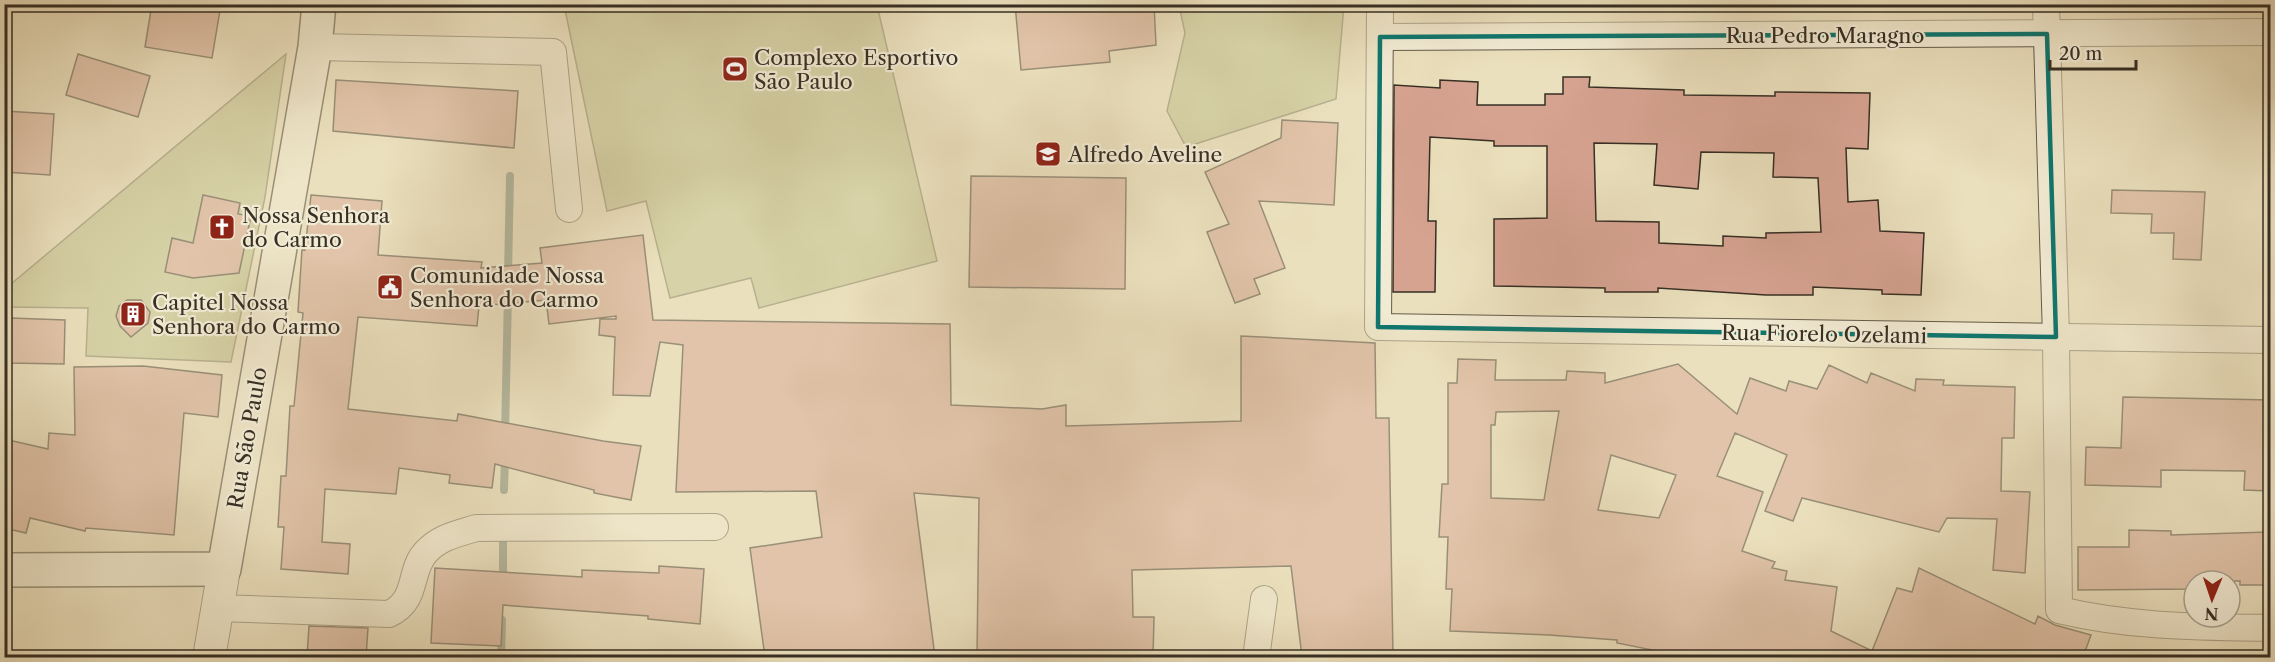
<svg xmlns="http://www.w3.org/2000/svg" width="2275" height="662" font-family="'Libre Caslon Text',serif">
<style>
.green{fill:#bec08c;stroke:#7a7858;stroke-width:1.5}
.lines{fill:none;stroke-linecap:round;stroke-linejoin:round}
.stream{stroke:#728476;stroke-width:8}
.building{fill:#d6a391;stroke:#372f24;stroke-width:1.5;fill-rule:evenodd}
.minor-casing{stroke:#645b4a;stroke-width:28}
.tertiary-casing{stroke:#645b4a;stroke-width:34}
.secondary-casing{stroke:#372f24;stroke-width:36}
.minor{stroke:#f2ebd4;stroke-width:26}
.tertiary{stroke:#f2ebd4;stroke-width:32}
.secondary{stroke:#f2ebd4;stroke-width:33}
.marked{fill:none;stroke:#0f766e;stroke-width:4.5;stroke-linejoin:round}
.labels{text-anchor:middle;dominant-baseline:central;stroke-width:4.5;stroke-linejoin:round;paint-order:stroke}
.street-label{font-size:21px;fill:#372f24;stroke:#f2ebd4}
.poi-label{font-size:21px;fill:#372f24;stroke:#f2ebd4;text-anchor:start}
</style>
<rect width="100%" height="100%" fill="#ebe0bd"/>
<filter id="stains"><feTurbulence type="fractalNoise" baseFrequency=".00333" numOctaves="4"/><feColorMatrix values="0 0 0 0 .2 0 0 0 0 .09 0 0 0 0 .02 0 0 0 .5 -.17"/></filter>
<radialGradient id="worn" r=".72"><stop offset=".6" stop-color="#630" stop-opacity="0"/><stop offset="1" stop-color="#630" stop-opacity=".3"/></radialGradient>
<g class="green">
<path d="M564 5H877L937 261 759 308 751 278 670 298 646 201 607 211Z"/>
<path d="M1179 5H1344L1336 99 1186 147 1167 111 1185 33Z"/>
<path d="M286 54 265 197 231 362 86 356 88 308 5 307V289Z"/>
</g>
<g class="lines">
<g class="stream">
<path d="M508 275 510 176"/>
<path d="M505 434 508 294"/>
<path d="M504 490 505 456"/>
<path d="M503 583V542"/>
<path d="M501 658 502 620"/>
</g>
</g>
<g class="building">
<path d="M152 4H221L212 58 145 47Z"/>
<path d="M1015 4H1154L1156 45 1109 51 1110 62 1021 70Z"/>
<path d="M78 54 150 76 138 117 66 95Z"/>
<path d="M1563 77H1590L1589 87 1684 90V95L1775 96V92L1870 93 1868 149 1846 148 1848 202 1878 200 1880 231 1924 233 1921 295 1882 294V290L1813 287V295H1766L1658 288V292H1605V288L1494 286V219L1547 218V146H1494V141L1430 137 1428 221H1436L1435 292H1393L1394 85 1440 88V80L1478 82 1477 105H1545V94H1563ZM1594 143 1657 144 1654 185 1698 189 1701 152 1774 153 1773 177 1818 178 1821 232 1766 233V238L1723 236V246L1659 243V222L1596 221Z"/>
<path d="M336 80 518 91 514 148 333 131Z"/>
<path d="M4 111 54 114 50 175 4 172Z"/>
<path d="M1282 120 1338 123 1334 205 1259 201 1285 268 1254 279 1260 294 1235 303 1207 232 1229 224 1205 172 1281 138Z"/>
<path d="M971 176 1126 178 1125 289 969 287Z"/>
<path d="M2112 190 2205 192 2201 260 2173 259 2174 233H2151L2152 214 2111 213Z"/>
<path d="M203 195 240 203 238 214 251 216 239 273 193 278 165 272 172 238 193 243Z"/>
<path d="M311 195 382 201 378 255 482 262 481 268 542 263 540 248 643 235 653 320 950 324 951 405 1042 409 1066 405V426L1241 421V336L1375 343 1376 418H1389L1393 657H1302L1291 566 1132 570 1133 617H1154L1153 657H977L979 498 914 493 935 657H765L750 548 822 537 816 491 676 492 683 345 660 342 650 396 613 395 615 337 599 335 600 319H616V316L549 324 546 300 479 306 477 326 358 317 348 409 457 421 458 414 603 441 641 446 631 500 594 493V490L495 464 492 488 449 483 450 475 399 468 396 494 325 489 322 542 350 544 348 574 281 569 284 527H278L281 476H286L290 406H294L303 313 298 312 302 249 305 250Z"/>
<path d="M127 300H141L150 312 148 323 131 337 120 326 116 316 119 306Z"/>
<path d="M10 318 65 320 64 364 9 363Z"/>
<path d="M1458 359 1496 360 1495 380H1566L1567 371 1605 373V383L1678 364 1737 414 1750 378 1786 391 1789 381 1817 389 1829 365 1867 383 1871 373 1915 391 1916 379 1944 380 1943 385 2015 387 2014 438H2002L2001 491 2030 492 2025 573 1993 570 1997 519 1947 518 1939 532 1802 498 1793 521 1765 511 1787 455 1735 433 1717 476 1763 492 1742 551 1775 562 1772 568 1787 571 1785 580 1837 587 1831 631 1872 651 1897 588 1912 592 1919 568 2035 624 2038 616 2055 625 2091 635 2083 657H1687L1617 643V640L1549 635 1450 631 1452 589H1446L1448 537H1439L1442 484H1448V383H1457ZM1559 411 1544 500 1491 498V425H1495L1496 412ZM1611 455 1676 475 1659 518 1598 510Z"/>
<path d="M143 366 222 375 218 417 184 413 174 535 86 528 85 531 30 518 26 533 4 528V439L48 449 49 433 75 435 74 367Z"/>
<path d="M2123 397 2271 400V491L2244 490 2245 471 2161 470V487L2085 485 2086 447 2121 448Z"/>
<path d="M2129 530 2171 531V535L2269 532 2271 585H2240V581H2194V589L2078 590V547H2129Z"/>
<path d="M659 566 704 569 700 624 648 619V616L503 605 501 646 431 643 435 568 582 577V570L659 573Z"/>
<path d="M309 626 368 628 366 657H307Z"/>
</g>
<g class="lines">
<defs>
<g id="minor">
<path d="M1380 4 1378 327 2270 340"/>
<path d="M2046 4 2056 337 2059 610C2131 627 2197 627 2270 628"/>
<path d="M1380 37 2270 32"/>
<path d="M315 47 553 52 569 209"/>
<path d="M217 608 389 614C419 600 408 571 426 552 440 537 457 534 476 528L715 527"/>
<path d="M1256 658 1264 599"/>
</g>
<path id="tertiary" d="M209 658 224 569"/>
<path id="secondary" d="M4 570 224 569 315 47 319 4"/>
</defs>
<use href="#minor" class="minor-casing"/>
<use href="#tertiary" class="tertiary-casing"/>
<use href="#secondary" class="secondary-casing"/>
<use href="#minor" class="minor"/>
<use href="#tertiary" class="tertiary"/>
<use href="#secondary" class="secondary"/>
</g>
<path d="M0 0H2275V662H0ZM2047 34 2056 337 1378 327 1380 37Z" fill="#ebe0bd" fill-opacity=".55" fill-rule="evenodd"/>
<path class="marked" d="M2047 34 2056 337 1378 327 1380 37Z"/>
<defs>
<symbol id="stadium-square" viewBox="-11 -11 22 22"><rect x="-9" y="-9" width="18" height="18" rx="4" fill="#8f2418" stroke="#f2ebd4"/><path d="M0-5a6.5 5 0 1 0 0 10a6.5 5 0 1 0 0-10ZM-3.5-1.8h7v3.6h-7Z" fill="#fff"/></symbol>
<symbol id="school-square" viewBox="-11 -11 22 22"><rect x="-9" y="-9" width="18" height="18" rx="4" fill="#8f2418" stroke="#f2ebd4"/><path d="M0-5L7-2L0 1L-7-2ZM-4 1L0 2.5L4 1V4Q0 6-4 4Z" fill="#fff"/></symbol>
<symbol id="church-square" viewBox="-11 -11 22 22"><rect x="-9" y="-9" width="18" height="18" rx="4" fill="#8f2418" stroke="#f2ebd4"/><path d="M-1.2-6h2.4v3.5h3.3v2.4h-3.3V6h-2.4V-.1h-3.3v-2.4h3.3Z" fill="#fff"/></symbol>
<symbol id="civic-square" viewBox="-11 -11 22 22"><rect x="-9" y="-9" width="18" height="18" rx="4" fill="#8f2418" stroke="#f2ebd4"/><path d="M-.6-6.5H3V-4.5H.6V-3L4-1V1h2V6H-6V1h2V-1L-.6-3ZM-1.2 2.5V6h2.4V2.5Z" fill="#fff"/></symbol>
<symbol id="building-square" viewBox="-11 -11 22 22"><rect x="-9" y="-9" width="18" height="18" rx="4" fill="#8f2418" stroke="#f2ebd4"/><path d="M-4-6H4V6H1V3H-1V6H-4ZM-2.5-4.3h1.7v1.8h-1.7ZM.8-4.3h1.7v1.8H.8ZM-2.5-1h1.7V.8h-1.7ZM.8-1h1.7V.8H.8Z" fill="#fff"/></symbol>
</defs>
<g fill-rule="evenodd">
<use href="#stadium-square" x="720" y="54" width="30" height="30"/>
<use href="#school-square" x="1033" y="139" width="30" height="30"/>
<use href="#church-square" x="207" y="212" width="30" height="30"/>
<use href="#civic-square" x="375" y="272" width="30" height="30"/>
<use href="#building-square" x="118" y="299" width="30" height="30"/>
</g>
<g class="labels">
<g class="street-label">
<text x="1825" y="35">Rua Pedro Maragno</text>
<text transform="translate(1824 334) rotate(1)">Rua Fiorelo Ozelami</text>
<text transform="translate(247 438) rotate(-80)">Rua São Paulo</text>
</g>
<g class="poi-label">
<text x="754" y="57">Complexo Esportivo<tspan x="754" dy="24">São Paulo</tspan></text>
<text x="1068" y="154">Alfredo Aveline</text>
<text x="242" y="215">Nossa Senhora<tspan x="242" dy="24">do Carmo</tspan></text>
<text x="410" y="275">Comunidade Nossa<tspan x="410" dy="24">Senhora do Carmo</tspan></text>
<text x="152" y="302">Capitel Nossa<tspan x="152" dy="24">Senhora do Carmo</tspan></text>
</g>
</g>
<rect width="2275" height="662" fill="none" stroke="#ebe0bd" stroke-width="24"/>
<rect x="6" y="6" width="2263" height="650" fill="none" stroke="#372f24" stroke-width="3"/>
<rect x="12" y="12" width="2251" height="638" fill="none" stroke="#372f24" stroke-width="1.5"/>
<g transform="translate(2212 599) rotate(182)"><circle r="28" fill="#f2ebd4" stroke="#a7a08e" stroke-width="1.5"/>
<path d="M0-4.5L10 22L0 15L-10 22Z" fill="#8f2418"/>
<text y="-9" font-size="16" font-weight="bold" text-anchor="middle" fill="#372f24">N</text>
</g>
<path d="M2050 60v9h86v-9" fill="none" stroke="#372f24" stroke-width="3"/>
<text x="2059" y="60" font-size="18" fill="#372f24" stroke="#f2ebd4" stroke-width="4.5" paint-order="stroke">20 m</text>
<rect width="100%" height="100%" filter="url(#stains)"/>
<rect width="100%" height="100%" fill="url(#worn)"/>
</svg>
